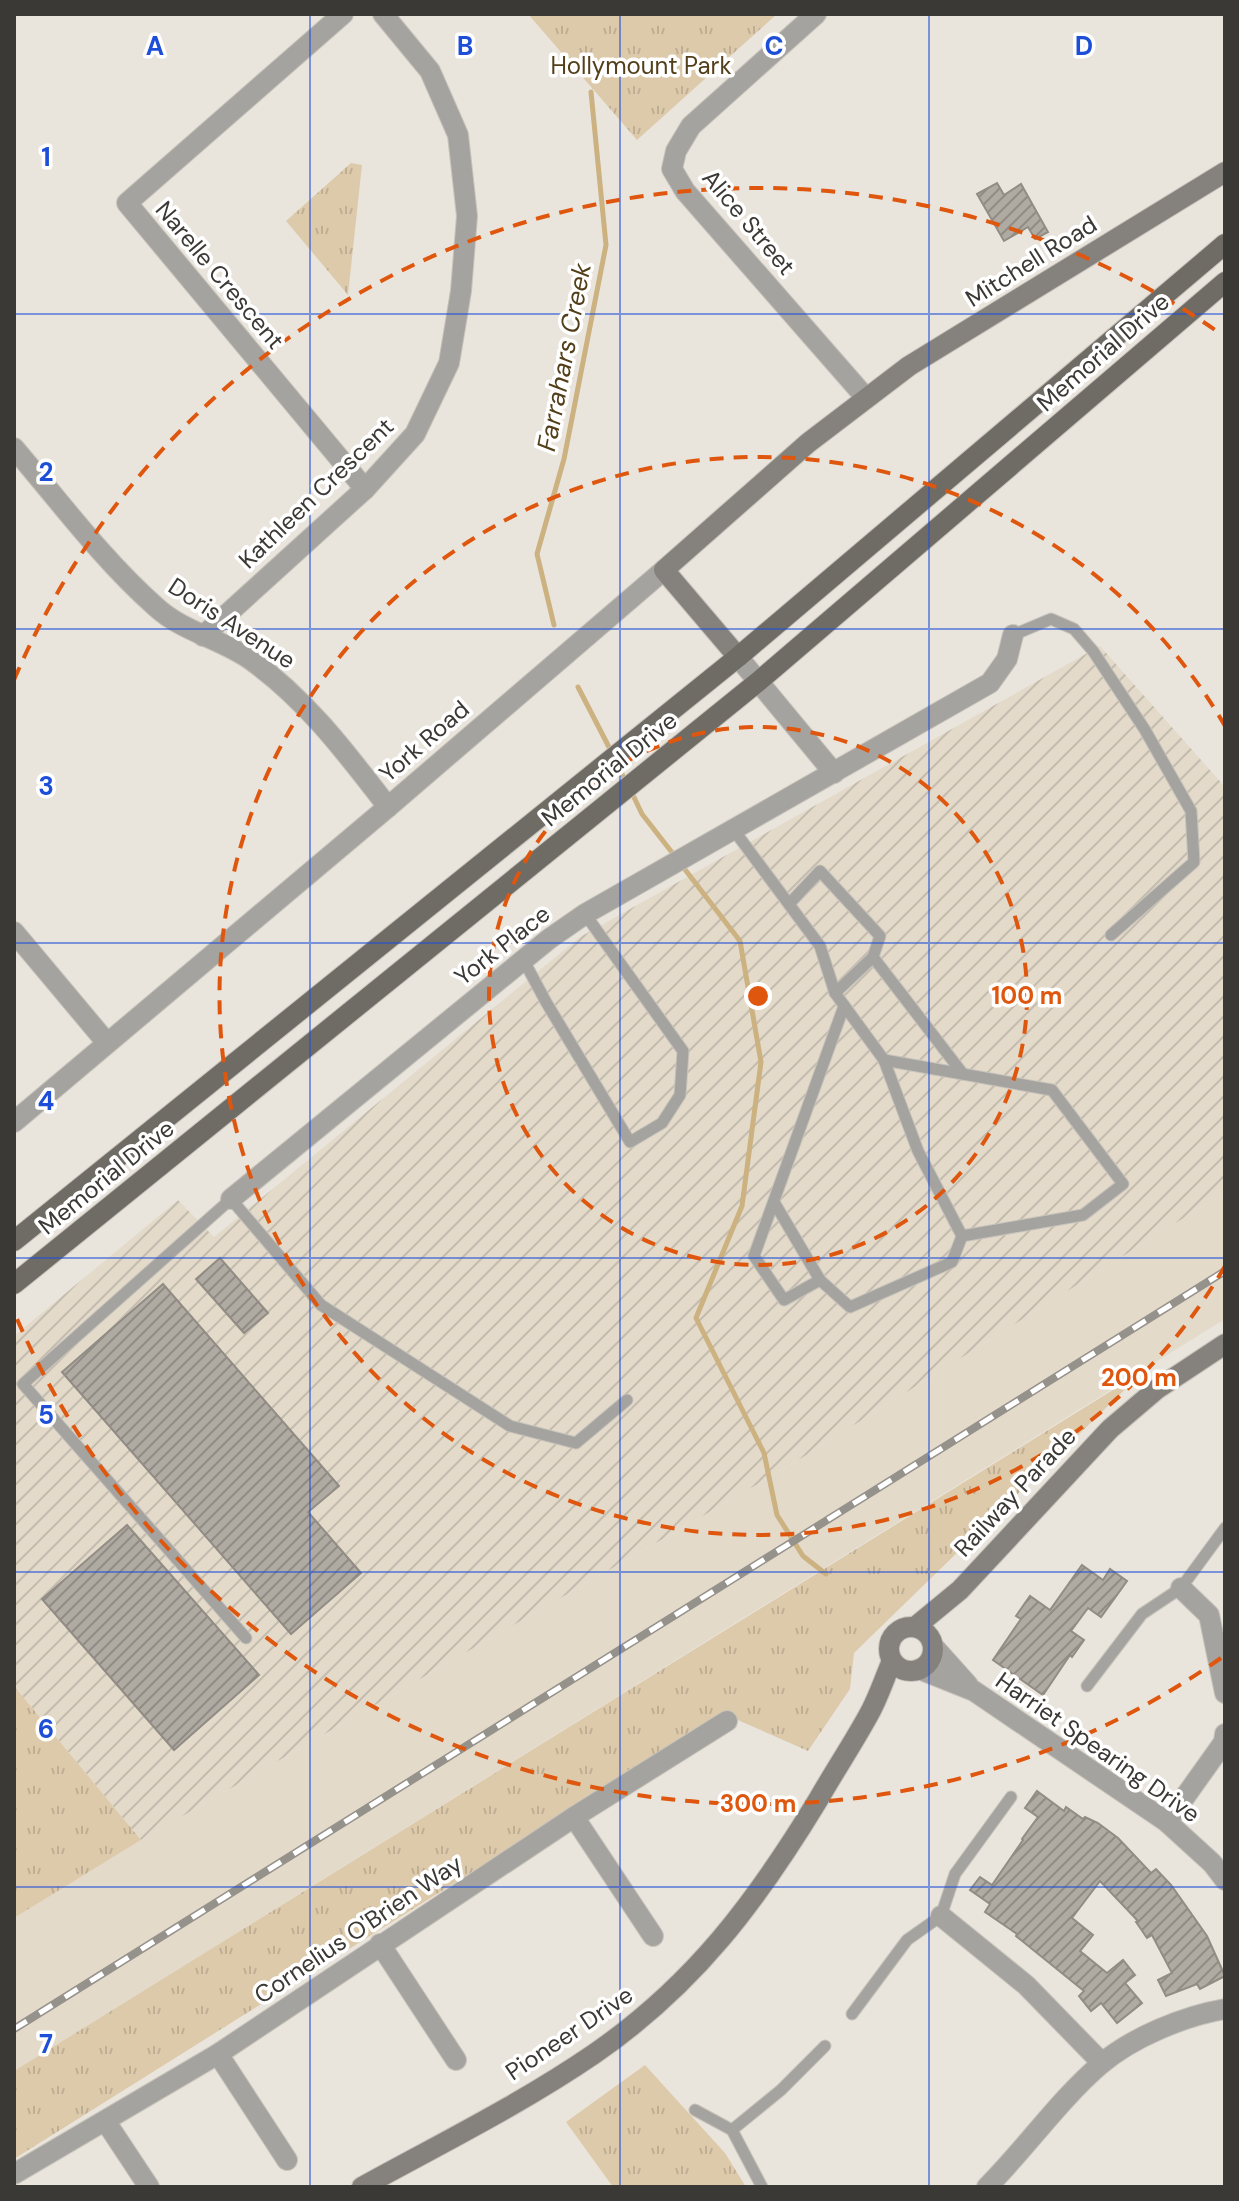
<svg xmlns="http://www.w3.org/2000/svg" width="1239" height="2201" font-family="'DM Sans',sans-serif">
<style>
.built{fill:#e3daca}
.industrial{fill:url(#industrial-furrows)}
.grass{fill:url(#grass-tufts)}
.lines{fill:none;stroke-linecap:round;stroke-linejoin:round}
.stream{stroke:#ccb181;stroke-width:5}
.building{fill:url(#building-hatch);stroke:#918c84;stroke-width:2}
.service-casing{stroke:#c7c3bb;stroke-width:13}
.minor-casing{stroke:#c7c3bb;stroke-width:22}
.secondary-casing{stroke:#c7c3bb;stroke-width:22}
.primary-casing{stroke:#c7c3bb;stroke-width:22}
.service{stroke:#a5a39f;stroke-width:11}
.minor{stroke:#a5a39f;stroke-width:20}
.secondary{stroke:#85827d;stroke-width:20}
.primary{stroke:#6f6b65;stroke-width:20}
.rail-casing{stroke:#95918b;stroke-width:8}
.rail{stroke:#fff;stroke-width:5;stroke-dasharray:15;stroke-linecap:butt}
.grid{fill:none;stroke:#1d4ed8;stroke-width:2;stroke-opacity:0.55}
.ring{fill:none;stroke:#df570e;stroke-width:4;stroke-dasharray:14 10}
.labels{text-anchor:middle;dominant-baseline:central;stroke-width:7;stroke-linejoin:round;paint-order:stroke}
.park-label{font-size:24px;fill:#533f19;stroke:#fff}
.street-label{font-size:24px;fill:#3b3935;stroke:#fff}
.water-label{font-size:26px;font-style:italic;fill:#523e18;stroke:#fff}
.grid-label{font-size:26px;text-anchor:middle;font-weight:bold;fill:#1d4ed8;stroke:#fff;stroke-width:7;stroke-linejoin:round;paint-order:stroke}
.centre{fill:#df570e;stroke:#fff;stroke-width:4}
.ring-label{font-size:24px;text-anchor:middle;font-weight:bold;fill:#df570e;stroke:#fff;stroke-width:7;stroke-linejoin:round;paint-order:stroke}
</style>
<defs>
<pattern id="industrial-furrows" width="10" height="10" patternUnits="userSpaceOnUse" patternTransform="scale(2)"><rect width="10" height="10" fill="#e3daca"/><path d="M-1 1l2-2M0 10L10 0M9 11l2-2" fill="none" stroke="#c4bcae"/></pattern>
<pattern id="grass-tufts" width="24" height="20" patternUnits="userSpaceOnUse" patternTransform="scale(2)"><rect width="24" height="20" fill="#ddcaab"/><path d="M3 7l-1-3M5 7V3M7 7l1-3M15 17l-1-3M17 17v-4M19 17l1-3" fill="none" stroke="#bfae94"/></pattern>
<pattern id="building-hatch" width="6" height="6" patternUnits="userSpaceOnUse" patternTransform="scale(2)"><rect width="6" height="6" fill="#b0aba2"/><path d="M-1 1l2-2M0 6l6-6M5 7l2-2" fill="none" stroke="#908c85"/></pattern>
</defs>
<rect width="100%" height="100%" fill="#eae5dc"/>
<path class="built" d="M1225 1192V1319L14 2071V1918L141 1840 784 1469Z"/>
<path class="industrial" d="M1100 646 1225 787V1192L784 1469 141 1840 14 1686V1336L178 1200 214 1237 580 937Z"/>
<g class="grass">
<path d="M528 14H777L637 140Z"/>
<path d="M351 163 362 165 348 295 286 221Z"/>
<path d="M1145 1370 854 1653 850 1689 808 1751 724 1714 14 2159V2071Z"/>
<path d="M14 1686 141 1840 14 1918Z"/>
<path d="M645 2065 725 2153 746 2187H613L566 2122Z"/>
</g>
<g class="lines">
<g class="stream">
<path d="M554 625 537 554 564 459 606 245 591 92"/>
<path d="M578 687 612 753"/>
<path d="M616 762 626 782"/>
<path d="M631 791 642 814 674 855"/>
<path d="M680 863 740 941 761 1062 742 1206 696 1318 764 1453 777 1515 803 1556 826 1574"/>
</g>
</g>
<g class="building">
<path d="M997 183 1004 195 1021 184 1048 232 1035 239 1028 227 1004 241 977 194Z"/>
<path d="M220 1258 268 1313 244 1333 196 1279Z"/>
<path d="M163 1284 339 1486 308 1512 361 1573 291 1634 62 1372Z"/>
<path d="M127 1525 259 1675 174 1750 42 1599Z"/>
<path d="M1082 1565 1103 1580 1110 1569 1127 1581 1101 1617 1088 1608 1071 1631 1084 1640 1072 1657 1070 1655 1043 1695 993 1660 1021 1619 1016 1616 1030 1596 1050 1610Z"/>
<path d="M1037 1791 1064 1811 1066 1807 1083 1819 1085 1817 1098 1823 1118 1838 1151 1873 1156 1869 1171 1885 1207 1936 1225 1976 1200 1989 1197 1984 1166 1996 1158 1980 1172 1973 1152 1935 1147 1938 1136 1922 1138 1921 1100 1881 1072 1918 1093 1935 1080 1951 1107 1973 1123 1960 1135 1975 1125 1983 1142 2003 1117 2023 1101 2003 1091 2011 1079 1996 1084 1991 1016 1936 1017 1934 985 1912 990 1904 970 1890 980 1877 992 1885 1023 1840 1022 1839 1038 1817 1025 1808Z"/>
</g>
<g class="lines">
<defs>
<g id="service">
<path d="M1013 635 1051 619 1074 629 1093 651 1145 730 1191 811 1194 862 1111 935"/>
<path d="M733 829 820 946 835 993 884 1060 918 1151 962 1236"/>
<path d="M789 904 820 871 880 936 873 957"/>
<path d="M523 959 546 1002 630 1142 662 1123 680 1095 683 1051 585 914"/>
<path d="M835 993 873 957 963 1074"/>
<path d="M844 1006 754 1256 784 1300 820 1280 850 1307 952 1262 962 1236 1083 1215 1123 1184 1052 1090 884 1060"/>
<path d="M774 1202 820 1280"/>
<path d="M246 1638 23 1384 231 1199 321 1305 510 1426 576 1443 627 1400"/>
<path d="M1087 1686 1142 1614 1181 1588 1225 1528"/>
<path d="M852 2014 907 1940 941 1916 955 1874 1011 1797"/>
<path d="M695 2110 732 2130 762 2187"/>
<path d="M732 2130 781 2090 825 2046"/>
</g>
<g id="minor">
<path d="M343 14 127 203 365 489"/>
<path d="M816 14 691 126 676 151 672 169 685 191 866 398"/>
<path d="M14 448C60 502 103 560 156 607 183 632 222 639 251 660 307 700 347 754 388 807"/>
<path d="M203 636 365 489 415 434 449 363 461 291 467 216 458 135 430 71 383 14"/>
<path d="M738 657 834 773"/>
<path d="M14 932 107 1043"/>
<path d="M14 1122 388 807 664 570"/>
<path d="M231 1199 549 939 585 914 990 683 1007 659 1013 635"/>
<path d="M1181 1588 1209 1615 1225 1693"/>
<path d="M933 1646 968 1685"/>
<path d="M919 1669 974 1691 1167 1822 1212 1863 1225 1880"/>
<path d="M574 1817 653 1936"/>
<path d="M1167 1822 1224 1742 1225 1734"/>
<path d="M941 1916 1026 1985 1102 2063"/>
<path d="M380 1944 456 2060"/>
<path d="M218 2054 287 2160"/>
<path d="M106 2122 149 2187"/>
<path d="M14 2174 218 2054 574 1817 727 1721"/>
<path d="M987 2187C1026 2148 1059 2100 1101 2064 1133 2037 1184 2016 1225 2009"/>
</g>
<g id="secondary">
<path d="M738 657 664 570 808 443 909 366 1225 172"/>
<path d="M915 1627 960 1590 1110 1429 1157 1389 1225 1344"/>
<circle cx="911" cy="1649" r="22"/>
<path d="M362 2187C440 2144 521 2104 594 2054 694 1985 756 1902 818 1800 834 1772 852 1745 868 1716 878 1699 884 1679 892 1661"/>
</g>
<g id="primary">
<path d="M14 1241 738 657 1225 244"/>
<path d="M14 1284 759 681 1225 282"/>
</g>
</defs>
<use href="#service" class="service-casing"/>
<use href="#minor" class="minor-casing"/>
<use href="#secondary" class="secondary-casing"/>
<use href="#primary" class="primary-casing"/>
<use href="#service" class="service"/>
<use href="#minor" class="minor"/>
<use href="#secondary" class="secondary"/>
<use href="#primary" class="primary"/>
<defs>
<path id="rail" d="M14 2029 1225 1271"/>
</defs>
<use href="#rail" class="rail-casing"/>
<use href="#rail" class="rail"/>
</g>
<path class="grid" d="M310 14V2187M620 14V2187M929 14V2187M14 314H1225M14 629H1225M14 943H1225M14 1258H1225M14 1572H1225M14 1887H1225"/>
<g class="ring">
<circle cx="758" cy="996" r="269"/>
<path d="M1225 1266A539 539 0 1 1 1225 726"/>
<path d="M1221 1658A808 808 0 0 1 14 1312M14 680A808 808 0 0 1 1221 334"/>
</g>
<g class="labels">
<g class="park-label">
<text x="641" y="65">Hollymount Park</text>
</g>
<g class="street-label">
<text transform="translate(749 222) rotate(50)">Alice Street</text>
<text transform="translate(1031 261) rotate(-32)">Mitchell Road</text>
<text transform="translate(220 275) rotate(50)">Narelle Crescent</text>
<text transform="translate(1103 352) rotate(-41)">Memorial Drive</text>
<text transform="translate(316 493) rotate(-44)">Kathleen Crescent</text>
<text transform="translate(232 623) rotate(33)">Doris Avenue</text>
<text transform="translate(424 741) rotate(-41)">York Road</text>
<text transform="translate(609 769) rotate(-39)">Memorial Drive</text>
<text transform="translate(502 945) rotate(-38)">York Place</text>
<text transform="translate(106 1177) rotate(-39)">Memorial Drive</text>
<text transform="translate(1015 1492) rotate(-47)">Railway Parade</text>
<text transform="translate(1098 1747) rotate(35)">Harriet Spearing Drive</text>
<text transform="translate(358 1929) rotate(-34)">Cornelius O'Brien Way</text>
<text transform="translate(569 2033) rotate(-34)">Pioneer Drive</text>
</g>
<g class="water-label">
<text transform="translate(564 357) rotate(-79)">Farrahars Creek</text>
</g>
</g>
<g class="grid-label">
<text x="155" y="55">A</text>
<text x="465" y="55">B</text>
<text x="774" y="55">C</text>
<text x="1084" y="55">D</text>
<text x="46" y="166">1</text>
<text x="46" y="481">2</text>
<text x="46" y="795">3</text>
<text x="46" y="1110">4</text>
<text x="46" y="1424">5</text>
<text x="46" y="1738">6</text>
<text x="46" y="2053">7</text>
</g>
<circle cx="758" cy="996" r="12" class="centre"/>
<g class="ring-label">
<text x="1027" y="1004">100 m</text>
<text x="1139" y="1386">200 m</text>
<text x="758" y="1812">300 m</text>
</g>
<rect width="1239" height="2201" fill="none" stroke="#3b3935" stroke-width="32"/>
</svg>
